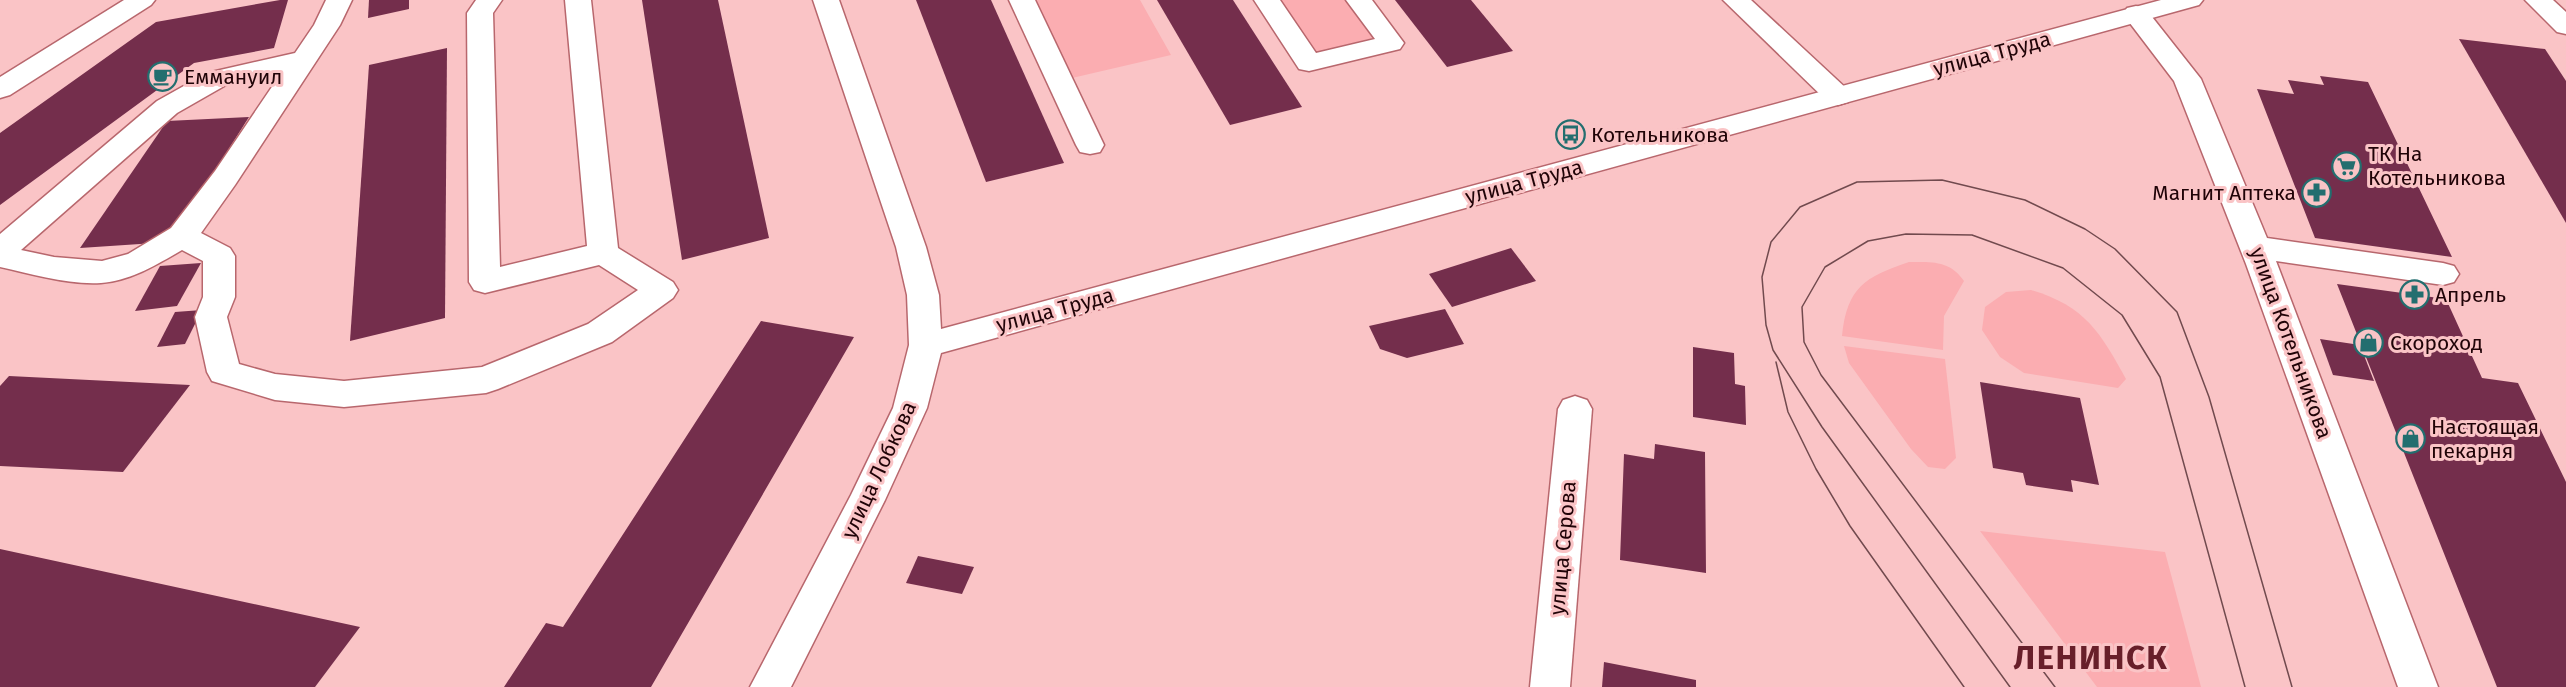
<svg xmlns="http://www.w3.org/2000/svg" width="2566" height="687" font-family="'Fira Sans',sans-serif">
<style>
.green{fill:#fbadb1}
.building{fill:#742e4c}
.lines{fill:none;stroke-linecap:round;stroke-linejoin:round}
.minor-casing{stroke:#b8676d;stroke-width:3}
.major-casing{stroke:#b8676d;stroke-width:3}
.minor{fill:#fff;fill-rule:evenodd}
.major{fill:#fff;fill-rule:evenodd}
.tram{stroke:#714a4e;stroke-width:1.5}
.labels{text-anchor:middle;dominant-baseline:central;stroke-width:6;stroke-linejoin:round;paint-order:stroke}
.street-label{font-size:21px;fill:#200307;stroke:#fac4c6}
.poi-label{font-size:21px;fill:#200307;stroke:#fac4c6;text-anchor:start}
.near-district-label{font-size:33px;font-weight:bold;letter-spacing:1.5px;fill:#681f2a;stroke:#fac4c6}
</style>
<rect width="100%" height="100%" fill="#fac4c6"/>
<g class="green">
<path d="M1034 0H1140L1171 55 1072 78Z"/>
<path d="M1280 0H1345L1373 38 1316 52Z"/>
<path d="M1909 262C1931 262 1950 260 1964 281L1944 316 1943 350 1842 336C1847 287 1865 277 1909 262Z"/>
<path d="M2031 290C2085 306 2100 332 2126 379L2118 388 2024 373 2000 357 1982 330 1985 307 2006 292Z"/>
<path d="M1844 346 1945 359 1956 458 1945 469 1928 467 1911 449 1849 363Z"/>
<path d="M1980 531 2165 552 2201 687H2097Z"/>
</g>
<g class="building">
<path d="M280 0H288L274 48 194 63 0 205V133L156 22Z"/>
<path d="M369 0H409V9L368 18Z"/>
<path d="M642 0H718L769 238 682 260Z"/>
<path d="M916 0H991L1064 163 986 182Z"/>
<path d="M1157 0H1233L1302 107 1230 125Z"/>
<path d="M1395 0H1471L1513 51 1447 67Z"/>
<path d="M2459 39 2545 49 2566 81V223Z"/>
<path d="M447 48 445 318 350 341 369 65Z"/>
<path d="M2320 76 2368 82 2452 257 2315 238 2257 89 2294 94 2288 80 2324 85Z"/>
<path d="M249 117 170 242 80 248 167 121Z"/>
<path d="M1511 248 1536 281 1452 307 1429 274Z"/>
<path d="M201 263 177 306 135 311 160 266Z"/>
<path d="M2337 284 2446 299 2482 378 2518 383 2566 482V687H2497Z"/>
<path d="M1445 309 1464 344 1407 358 1380 349 1369 326Z"/>
<path d="M202 310 185 344 157 347 175 312Z"/>
<path d="M761 321 854 337 651 687H504L546 623 563 627Z"/>
<path d="M2320 339 2360 345 2374 381 2333 375Z"/>
<path d="M1693 347 1734 353 1735 384 1745 386 1746 425 1693 417Z"/>
<path d="M9 376 190 385 123 472 0 466V386Z"/>
<path d="M1980 382 2080 398 2099 485 2071 480 2073 492 2026 485 2023 473 1993 468Z"/>
<path d="M1655 444 1705 452 1706 573 1620 560 1624 454 1654 459Z"/>
<path d="M0 549 360 627 315 687H0Z"/>
<path d="M918 556 974 567 962 594 906 583Z"/>
<path d="M1604 662 1696 680V687H1602Z"/>
</g>
<g class="lines">
<defs>
<g id="minor">
<path d="M124 0H155L151 5 10 95 0 98V77Z"/>
<path d="M326 0H352L340 25 235 185 201 233 230 248 235 256V297L227 317 239 364 275 374 344 381 482 367 588 324 638 290 599 265 485 293 474 290 469 282 467 13 476 0H502L493 13 500 267 587 246 565 0H591L618 248 673 282 678 290 673 298 612 342 498 389 486 393 344 407 275 400 212 381 207 372 195 317 203 297V261L182 250C158 264 130 281 101 283 68 285 32 274 0 267V234L157 101 207 73 295 53 314 25ZM282 72 215 171 171 228 128 254 102 261 54 257 21 250 177 113 226 85Z"/>
<path d="M1009 0H1035L1104 145 1100 152 1090 154 1080 152 1076 145Z"/>
<path d="M1254 0H1280L1316 53 1375 39 1346 0H1372L1404 43 1400 49 1309 71 1299 69Z"/>
<path d="M1723 0H1751L1848 90 1852 96 1848 102 1838 105 1828 102Z"/>
<path d="M2525 0H2553L2566 12V34L2557 32Z"/>
<path d="M2136 6 2145 8 2201 79 2267 238 2443 263 2454 266 2459 274 2454 282 2443 285 2276 261 2438 687H2398L2246 264 2174 81 2123 14 2127 8Z"/>
<path d="M1575 396 1587 400 1592 409 1570 687H1530L1558 409 1563 400Z"/>
</g>
<path id="major" d="M813 0H839L926 247 939 295 941 329 2161 0H2203L2199 5 941 353 927 408 885 500 791 687H750L851 495 893 408 909 345 907 295 896 247Z"/>
</defs>
<use href="#minor" class="minor-casing"/>
<use href="#major" class="major-casing"/>
<use href="#minor" class="minor"/>
<use href="#major" class="major"/>
<g class="tram">
<path d="M1776 362 1788 412 1816 469 1850 526 1964 687"/>
<path d="M2010 687 1822 427 1773 350 1766 325 1762 277 1771 242 1800 207 1857 182 1942 180 2025 200 2085 229 2115 249 2177 312 2209 397 2292 687"/>
<path d="M2055 687 1821 375 1804 342 1802 307 1825 267 1868 241 1906 234 1972 235 2063 268 2122 315 2160 377 2245 687"/>
</g>
</g>
<defs>
<symbol id="cafe-ring" viewBox="-11 -11 22 22"><circle r="9.5" fill="#fac4c6" stroke="#236e6f" stroke-width="1.5"/><path d="M-5.5-4.5H6V0H3Q3 3.5 0 3.5H-2.5Q-5.5 3.5-5.5 0ZM3-3.2v2h1.7v-2ZM-6 4.5H4V6H-6Z" fill="#236e6f"/></symbol>
<symbol id="bus-ring" viewBox="-11 -11 22 22"><circle r="9.5" fill="#fac4c6" stroke="#236e6f" stroke-width="1.5"/><path d="M-5-6H5V4H4V6H2V4H-2V6H-4V4H-5ZM-3.5-4V0h7V-4ZM-3.5 1.2v1.5H-2V1.2ZM2 1.2v1.5H3.5V1.2Z" fill="#236e6f"/></symbol>
<symbol id="supermarket-ring" viewBox="-11 -11 22 22"><circle r="9.5" fill="#fac4c6" stroke="#236e6f" stroke-width="1.5"/><path d="M-6-5.5h2.5l.6 2H6L4.5 2H-2.5L-4.4-4H-6ZM-1.5 3.2a1.3 1.3 0 1 0 .1 0ZM3 3.2a1.3 1.3 0 1 0 .1 0Z" fill="#236e6f"/></symbol>
<symbol id="pharmacy-ring" viewBox="-11 -11 22 22"><circle r="9.5" fill="#fac4c6" stroke="#236e6f" stroke-width="1.5"/><path d="M-2-6h4v4h4v4h-4v4h-4v-4h-4v-4h4Z" fill="#236e6f"/></symbol>
<symbol id="shop-ring" viewBox="-11 -11 22 22"><circle r="9.5" fill="#fac4c6" stroke="#236e6f" stroke-width="1.5"/><path d="M-5-2.5h2.3a2.7 3.5 0 0 1 5.4 0H5L5.5 6h-11ZM-1.5-2.5h3a1.5 2.3 0 0 0-3 0Z" fill="#236e6f"/></symbol>
</defs>
<g fill-rule="evenodd">
<use href="#cafe-ring" x="146" y="60" width="33" height="33"/>
<use href="#bus-ring" x="1554" y="118" width="33" height="33"/>
<use href="#supermarket-ring" x="2330" y="150" width="33" height="33"/>
<use href="#pharmacy-ring" x="2300" y="176" width="33" height="33"/>
<use href="#pharmacy-ring" x="2398" y="278" width="33" height="33"/>
<use href="#shop-ring" x="2352" y="326" width="33" height="33"/>
<use href="#shop-ring" x="2394" y="422" width="33" height="33"/>
</g>
<g class="labels">
<g class="street-label">
<text transform="translate(1992 54) rotate(-15)">улица Труда</text>
<text transform="translate(1524 182) rotate(-15)">улица Труда</text>
<text transform="translate(1055 310) rotate(-15)">улица Труда</text>
<text transform="translate(2291 343) rotate(70)">улица Котельникова</text>
<text transform="translate(879 470) rotate(-65)">улица Лобкова</text>
<text transform="translate(1563 548) rotate(-85)">улица Серова</text>
</g>
<g class="poi-label">
<text x="184" y="77">Еммануил</text>
<text x="1591" y="135">Котельникова</text>
<text x="2368" y="154">ТК На<tspan x="2368" dy="24">Котельникова</tspan></text>
<text x="2296" y="193" text-anchor="end">Магнит Аптека</text>
<text x="2435" y="295">Апрель</text>
<text x="2390" y="343">Скороход</text>
<text x="2431" y="427">Настоящая<tspan x="2431" dy="24">пекарня</tspan></text>
</g>
<g class="near-district-label">
<text x="2091" y="658">ЛЕНИНСК</text>
</g>
</g>
</svg>
